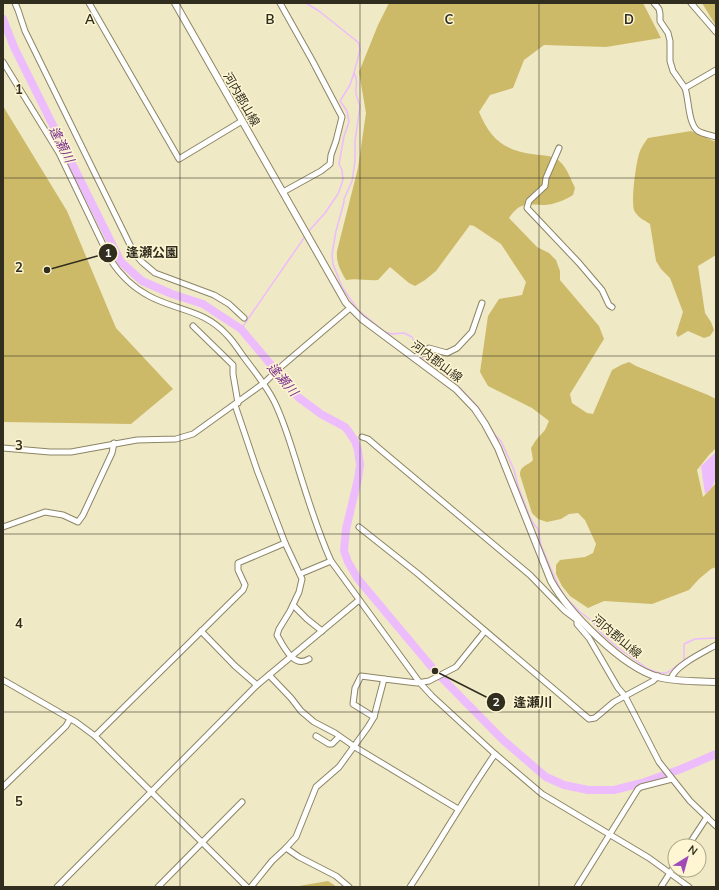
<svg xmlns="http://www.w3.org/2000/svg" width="719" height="890" font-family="Mulish,'Noto Sans JP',sans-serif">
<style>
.green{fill:#ccba69}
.water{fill:#edbcfc}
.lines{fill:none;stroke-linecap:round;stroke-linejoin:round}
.stream{stroke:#edbcfc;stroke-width:1.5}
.river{stroke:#edbcfc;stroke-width:8}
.minor-casing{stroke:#8c8565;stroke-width:7}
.major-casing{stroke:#8c8565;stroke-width:8}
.minor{stroke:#fff;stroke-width:5}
.major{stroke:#fff;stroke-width:6}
.grid{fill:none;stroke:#312e20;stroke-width:1;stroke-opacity:0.55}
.labels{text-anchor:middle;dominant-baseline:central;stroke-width:3;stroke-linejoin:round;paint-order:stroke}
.street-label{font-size:12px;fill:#312e20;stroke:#fef6d3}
.water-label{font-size:13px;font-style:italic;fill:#7a328e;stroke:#fef6d3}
.grid-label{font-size:13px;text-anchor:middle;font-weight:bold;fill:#312e20;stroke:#fef6d3;stroke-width:3;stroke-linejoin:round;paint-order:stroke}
.leader{fill:none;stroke:#312e20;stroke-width:1.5}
.callout-dot{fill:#312e20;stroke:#fef6d3;stroke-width:1.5}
.mark-label{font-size:12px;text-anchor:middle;font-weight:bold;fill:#fff}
.callout-label{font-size:13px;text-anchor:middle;font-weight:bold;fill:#312e20;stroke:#fef6d3;stroke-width:3;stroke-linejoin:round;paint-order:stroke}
</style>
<rect width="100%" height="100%" fill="#f0e9c6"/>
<g class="green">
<path d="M389 3H643L661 38 606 47 544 45 524 60 513 88 490 95 479 112C490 138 502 149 531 154 538 155 548 155 555 158 566 164 570 178 575 188L573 195C567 199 560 202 552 204 533 208 523 197 509 218L537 247 549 253 556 260 560 271V280L599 326 604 339 570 394 572 403 587 413 593 414 612 370 621 365 629 362 636 366 708 395 716 399V448L709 455 697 470 703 497 716 483V567L711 569 699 579 689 590 652 604 604 601 588 608 570 596 562 586 556 574V565L560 560 585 557 593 553 596 544 585 520 578 513 569 514 561 519 547 522 538 519 532 513 520 475C520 465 528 466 533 460L531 448 536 440 545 430 549 421 532 408 488 386 480 372 488 316 499 299 522 295 526 282 501 244 474 226 470 225 436 271 425 280 415 286 409 283 390 267 378 280C367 281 357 278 346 280 340 270 336 262 337 251L358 168 366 113 359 72 378 25Z"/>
<path d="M702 3H716V26Z"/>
<path d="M3 106 67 211 116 328 173 389 131 424 3 422Z"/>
<path d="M691 131 716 142V255L698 266 705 313 711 322 714 330 710 336 704 338 688 331 678 337 676 334 683 312 670 278 661 269 656 261 650 224C644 220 637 217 634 210 631 200 636 161 640 151 642 146 645 142 648 138Z"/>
<path d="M328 881 337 887H293Z"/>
</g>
<path class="water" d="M716 452C716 466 719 486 705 494L701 466Z"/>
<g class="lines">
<g class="stream">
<path d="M306 3 319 11 359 43 360 50 354 73 350 85 340 101 347 111 349 122 344 136 339 164 342 170 343 180 338 194 325 213 308 232"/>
<path d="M354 73C359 80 355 85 356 93 356 97 359 101 360 106L355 141V161L352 181 344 199V202L336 231 332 254 333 264 342 287 358 310 385 332 392 334 404 333 412 337 419 352"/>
<path d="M241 329 306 235"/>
<path d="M421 355 424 361 456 385"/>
<path d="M459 387 478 407 495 435 501 441 514 470 518 486 529 515 533 523 538 529 541 545 551 569 560 589 566 598 580 612 592 621 601 633 617 647 648 669 659 673H666L670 671 684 660V644L695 639 716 638"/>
</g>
<path class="river" d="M3 19 14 47 121 262 142 281 172 294 203 304 241 329 298 397 321 414 345 427 349 432 355 441 358 450 360 465 358 479 346 529 344 551 348 562 358 579 435 671 503 740 546 777 564 785 588 790H614L642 783 681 769 716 754"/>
<defs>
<g id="minor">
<path d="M15 3 18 10 25 31 134 253 142 262 155 273 214 295 229 304 244 318"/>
<path d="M89 3 179 159 242 121"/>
<path d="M280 3 312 60 342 117 336 141 331 155 330 164 321 171 283 192"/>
<path d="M654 3 659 9 660 14V21L668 33 670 41V61L673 71 685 88"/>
<path d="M691 3 716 32"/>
<path d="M3 62 59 153 110 259C120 275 132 287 149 296 177 311 203 309 227 335 233 341 238 349 243 356 254 371 266 385 274 401 283 419 289 439 295 458 306 493 316 528 331 561L420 683 432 696 495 754 542 794 649 858 689 887"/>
<path d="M716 70 685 88C689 99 688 124 698 131 703 134 710 135 716 137"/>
<path d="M559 148 546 178 545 186 529 201 527 208 579 263 602 290 609 305 612 307"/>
<path d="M193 326 233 365V374L238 403"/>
<path d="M414 358 429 348 447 353 457 348 472 332 482 303"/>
<path d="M235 405 257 470 285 543 302 579 299 592 290 611 279 629 277 635C283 646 294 669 309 659"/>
<path d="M362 437 368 439 382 451 530 575 565 611 577 620"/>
<path d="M3 448 50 452H71L137 440 176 439 193 434 264 383 283 365 350 308"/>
<path d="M3 527 45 512 63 515 78 522 83 515 112 453 114 443"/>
<path d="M359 527 417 573 589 719 595 718 614 702 653 681 658 676"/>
<path d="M300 574 331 561"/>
<path d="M293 605 307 619 322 631"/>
<path d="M577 618V624L589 638 618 688 625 696 659 762 690 801 716 826"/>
<path d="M201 631 235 666 257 685"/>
<path d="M269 675 291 698 301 711 314 722 335 733 355 747 458 809"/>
<path d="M671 679C674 666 704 652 716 645"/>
<path d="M3 680 76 722 95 736 247 887"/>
<path d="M374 717 353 704 355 688 361 676 384 679"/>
<path d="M95 736 243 590 245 585 238 570V563L285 543"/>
<path d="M316 736 329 744H332L339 737"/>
<path d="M3 787 66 726 70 719"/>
<path d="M688 846 707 817"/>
<path d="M286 848 299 857 336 876 349 887"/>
<path d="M57 887 257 685 359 600"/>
<path d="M158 887 242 802"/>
<path d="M251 887 272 861 286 848 296 837 316 787 339 767 368 727 374 717 384 679 417 683 429 681 456 667 485 631"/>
<path d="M410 887C439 843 465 797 495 754"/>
<path d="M577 887 638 789 641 787 672 779"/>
<path d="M661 887 675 865"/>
</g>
<path id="major" d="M175 3 346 303 362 319 456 389 475 409 485 424 498 448 551 581C569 613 622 667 658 677 677 682 697 681 716 682"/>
</defs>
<use href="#minor" class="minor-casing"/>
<use href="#major" class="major-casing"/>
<use href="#minor" class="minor"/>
<use href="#major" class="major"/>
</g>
<path class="grid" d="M180 3V887M360 3V887M539 3V887M3 178H716M3 356H716M3 534H716M3 712H716"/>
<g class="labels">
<g class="street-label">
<text transform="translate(242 99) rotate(60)">河内郡山線</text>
<text transform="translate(437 361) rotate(37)">河内郡山線</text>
<text transform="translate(617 636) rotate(40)">河内郡山線</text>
</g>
<g class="water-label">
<text transform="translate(62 144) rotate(63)">逢瀬川</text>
<text transform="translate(283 379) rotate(49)">逢瀬川</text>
</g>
</g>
<g class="grid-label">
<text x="90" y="24">A</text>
<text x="270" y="24">B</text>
<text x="449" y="24">C</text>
<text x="629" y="24">D</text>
<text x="19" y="94">1</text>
<text x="19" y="272">2</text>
<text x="19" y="450">3</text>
<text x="19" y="628">4</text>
<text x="19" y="806">5</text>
</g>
<path class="leader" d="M47 270L108 253M435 671L496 702"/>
<g class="callout-dot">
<circle cx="47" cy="270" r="4"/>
<circle cx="435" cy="671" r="4"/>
<circle cx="108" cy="253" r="10"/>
<circle cx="496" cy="702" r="10"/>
</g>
<g class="mark-label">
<text x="108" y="257">1</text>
<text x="496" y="706">2</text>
</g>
<g class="callout-label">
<text x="152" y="257">逢瀬公園</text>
<text x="533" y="707">逢瀬川</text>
</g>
<rect width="719" height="890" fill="none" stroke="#312e20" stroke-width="8"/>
<g transform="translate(687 858) rotate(37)"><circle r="19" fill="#fef6d3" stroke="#aca68b"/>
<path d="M0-3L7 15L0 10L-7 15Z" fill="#a04ab8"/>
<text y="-6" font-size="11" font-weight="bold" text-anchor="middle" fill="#312e20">N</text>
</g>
</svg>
